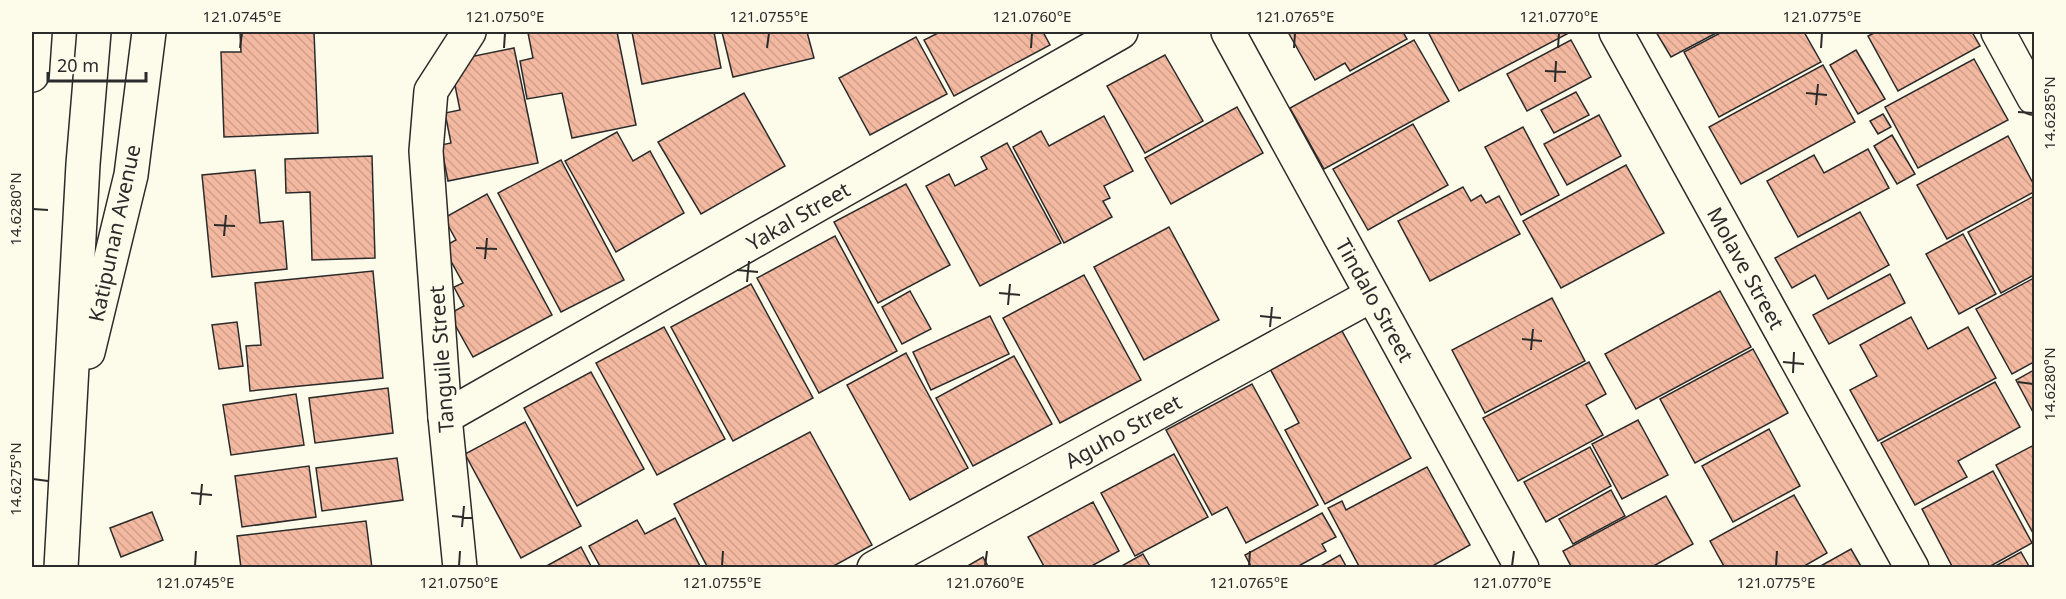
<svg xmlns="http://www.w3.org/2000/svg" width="2066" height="599" font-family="'Noto Sans',sans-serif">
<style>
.building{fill:url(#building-back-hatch);stroke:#2b2b2b;stroke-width:1.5}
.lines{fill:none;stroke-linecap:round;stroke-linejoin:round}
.minor-casing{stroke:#2b2b2b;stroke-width:36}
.major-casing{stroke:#2b2b2b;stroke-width:36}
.minor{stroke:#fdfbea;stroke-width:33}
.major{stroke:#fdfbea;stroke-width:33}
.ticks{fill:none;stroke:#2b2b2b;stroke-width:2}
.labels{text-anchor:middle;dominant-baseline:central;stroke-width:4.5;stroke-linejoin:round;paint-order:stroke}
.street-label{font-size:21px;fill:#2b2b2b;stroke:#fdfbea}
.neatline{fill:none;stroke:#2b2b2b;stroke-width:2}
.ticks-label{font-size:15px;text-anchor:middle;fill:#2b2b2b}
</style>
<defs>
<pattern id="building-back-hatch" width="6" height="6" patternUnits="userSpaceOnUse" patternTransform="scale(1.5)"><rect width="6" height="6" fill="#f2b8a0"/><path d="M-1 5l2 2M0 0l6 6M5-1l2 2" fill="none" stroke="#d09e8a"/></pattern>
</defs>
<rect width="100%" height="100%" fill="#fdfbea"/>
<g class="building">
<path d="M240 32H314L318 133 224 137 221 52H241Z"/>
<path d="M538 32H617L636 125 572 138 562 93 527 99 520 61 533 58 528 33Z"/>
<path d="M632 32H714L721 68 642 84Z"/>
<path d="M722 32H807L814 58 733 77Z"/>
<path d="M940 32H1043L1050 45 954 96 924 40Z"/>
<path d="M1288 32H1403L1407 39 1350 71 1345 63 1315 80Z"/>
<path d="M1428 32H1566L1567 34 1459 91Z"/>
<path d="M1656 32H1718L1671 57Z"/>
<path d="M1722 32H1804L1821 62 1719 117 1684 52Z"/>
<path d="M1876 32H1972L1980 46 1898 91 1868 36Z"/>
<path d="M916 37 947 94 870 135 839 78Z"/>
<path d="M1414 40 1449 101 1324 169 1290 108Z"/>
<path d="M1571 40 1591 77 1527 111 1507 74Z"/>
<path d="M514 48 538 163 448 181 441 145 451 143 445 113 460 110 450 61Z"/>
<path d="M1856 50 1885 99 1858 114 1830 65Z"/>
<path d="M1165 55 1203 121 1145 153 1107 86Z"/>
<path d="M1974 59 2008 120 1918 168 1885 107Z"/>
<path d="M1823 65 1855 122 1741 184 1709 127Z"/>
<path d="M1576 92 1589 115 1554 133 1541 110Z"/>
<path d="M744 93 785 166 701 214 658 142Z"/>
<path d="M1237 107 1263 153 1171 204 1145 158Z"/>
<path d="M1883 114 1891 127 1878 134 1870 121Z"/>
<path d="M1599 115 1621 156 1567 185 1544 144Z"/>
<path d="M1104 116 1133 171 1104 186 1110 198 1103 201 1112 217 1064 243 1013 147 1041 131 1049 146Z"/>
<path d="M1413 124 1448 185 1368 230 1333 169Z"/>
<path d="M1523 127 1559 195 1521 215 1485 147Z"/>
<path d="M617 132 633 161 650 151 684 213 616 252 565 161Z"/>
<path d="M1892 135 1915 174 1897 184 1874 146Z"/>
<path d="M2008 136 2034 185V192L1947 239 1917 185Z"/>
<path d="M1007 143 1061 243 980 286 926 186 949 174 955 186 987 169 981 157Z"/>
<path d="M1868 149 1889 188 1798 237 1767 181 1814 155 1824 173Z"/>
<path d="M372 156 375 258 312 260 310 192 286 193 285 159Z"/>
<path d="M561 160 624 280 561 312 498 193Z"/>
<path d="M1626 165 1664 233 1561 288 1523 221Z"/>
<path d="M255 170 260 223 283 221 287 269 212 277 202 175Z"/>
<path d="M906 184 950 265 878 303 834 222Z"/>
<path d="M1463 187 1471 201 1481 195 1486 203 1499 196 1520 234 1430 281 1398 221Z"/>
<path d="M487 194 552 315 473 357 449 314 464 306 454 287 463 283 443 247 456 240 444 218Z"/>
<path d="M2034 196V275L2001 293 1968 232Z"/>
<path d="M1860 212 1889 265 1828 299 1815 275 1792 288 1775 258Z"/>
<path d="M1169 227 1219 320 1144 360 1094 267Z"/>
<path d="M1963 234 1996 294 1959 314 1926 254Z"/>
<path d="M835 236 897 351 819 393 757 278Z"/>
<path d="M373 271 383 378 250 391 246 346 261 345 255 283Z"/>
<path d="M1890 274 1905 303 1829 344 1813 315Z"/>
<path d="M1084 275 1141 380 1060 423 1003 318Z"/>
<path d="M2034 278V362L2012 374 1976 309Z"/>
<path d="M751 284 813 398 733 441 671 327Z"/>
<path d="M910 291 931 329 902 344 882 307Z"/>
<path d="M1720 291 1751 347 1636 409 1605 354Z"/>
<path d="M1552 298 1585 361 1485 413 1452 350Z"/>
<path d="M990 316 1009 354 931 390 913 352Z"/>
<path d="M1911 317 1928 349 1968 327 1996 378 1878 441 1850 390 1877 376 1860 345Z"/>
<path d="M237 322 243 366 219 369 212 325Z"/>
<path d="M664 327 725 439 657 475 596 363Z"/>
<path d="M1341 329 1411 458 1325 504 1285 430 1299 423 1269 367Z"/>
<path d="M1753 349 1788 413 1695 463 1660 399Z"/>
<path d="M906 353 968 468 910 500 847 385Z"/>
<path d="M1014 356 1052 424 973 466 936 398Z"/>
<path d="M1589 362 1606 394 1586 405 1603 435 1518 481 1483 418Z"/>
<path d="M2034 370V414L2016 380Z"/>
<path d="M591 372 644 469 577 506 524 408Z"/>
<path d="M1995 382 2020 427 1958 461 1967 477 1915 505 1881 443Z"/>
<path d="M1252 384 1318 505 1246 543 1227 507 1212 515 1166 430Z"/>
<path d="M388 388 393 433 315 443 309 398Z"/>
<path d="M296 394 304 445 231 455 223 405Z"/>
<path d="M1638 420 1668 475 1622 499 1592 444Z"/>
<path d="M525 422 581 526 521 558 465 454Z"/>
<path d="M1769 429 1800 486 1733 522 1702 466Z"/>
<path d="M810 432 872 545 830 568H708L674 504Z"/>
<path d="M2034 445V535L1996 465Z"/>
<path d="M1590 447 1611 486 1546 522 1524 482Z"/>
<path d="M1174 454 1208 517 1135 556 1101 493Z"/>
<path d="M397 458 403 500 322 511 316 468Z"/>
<path d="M309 466 316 517 242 527 235 476Z"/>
<path d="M1427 467 1470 545 1429 568H1360L1328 508 1342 501 1346 510Z"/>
<path d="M1993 471 2032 543 1987 568H1953L1922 509Z"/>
<path d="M1611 490 1625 516 1573 544 1559 519Z"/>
<path d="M1794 495 1827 553 1801 568H1725L1710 541Z"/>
<path d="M1666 496 1693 544 1650 568H1572L1563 551Z"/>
<path d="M1093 502 1119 551 1088 568H1045L1028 537Z"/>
<path d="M152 512 163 540 121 557 110 528Z"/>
<path d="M1322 513 1336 537 1322 544 1326 551 1295 568H1252L1245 555Z"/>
<path d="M675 518 701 568H601L589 546 637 520 645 534Z"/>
<path d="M366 521 372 568H241L237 536Z"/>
<path d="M581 547 592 568H543Z"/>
<path d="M1851 549 1862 568H1817Z"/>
<path d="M2021 552 2030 568H1992Z"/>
<path d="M1143 554 1151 568H1118Z"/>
<path d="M1340 555 1347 568H1317Z"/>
<path d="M983 557 989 568H964Z"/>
</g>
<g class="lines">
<defs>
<g id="minor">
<path d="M1228 32 1522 568"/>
<path d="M1616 32 1912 568"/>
<path d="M1998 32 2034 98"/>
<path d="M445 417 1121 32"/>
<path d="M460 568 445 417 426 151 431 91 469 32"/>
<path d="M874 568 1372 295"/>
</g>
<g id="major">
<path d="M32 75 35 32"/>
<path d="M88 352 131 175 149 32"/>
<path d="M61 568 83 164 94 32"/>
</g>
</defs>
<use href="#minor" class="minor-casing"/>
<use href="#major" class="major-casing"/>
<use href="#minor" class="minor"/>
<use href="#major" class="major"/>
</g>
<path class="ticks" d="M240 48 242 33M504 48 505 33M767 48 769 33M1031 48 1032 33M1294 48 1295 33M1558 48 1559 33M1821 48 1822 33M1545 71 1566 72M1555 82 1556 61M1806 93 1827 95M1816 105 1818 84M2018 112 2033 113M33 209 48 210M214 225 235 226M224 236 226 215M476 248 497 249M485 259 487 238M737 270 758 272M747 282 749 261M999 293 1020 295M1008 305 1010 284M1260 316 1281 318M1270 327 1272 307M1522 339 1542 341M1531 350 1533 329M1783 362 1804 364M1793 373 1794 352M2018 382 2033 384M33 479 48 481M191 493 212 495M200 505 202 484M452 516 473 518M462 527 464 506M195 566 196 551M459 566 460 551M722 566 723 551M985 566 987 551M1249 566 1250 551M1512 566 1514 551M1776 566 1777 551"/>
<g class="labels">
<g class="street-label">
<text transform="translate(798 216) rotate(-30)">Yakal Street</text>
<text transform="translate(114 233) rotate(-78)">Katipunan Avenue</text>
<text transform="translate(1746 268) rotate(61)">Molave Street</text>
<text transform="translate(1375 300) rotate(61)">Tindalo Street</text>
<text transform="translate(441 359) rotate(-94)">Tanguile Street</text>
<text transform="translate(1123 431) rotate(-29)">Aguho Street</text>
</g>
</g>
<rect width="2066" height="599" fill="none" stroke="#fdfbea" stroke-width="66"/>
<path d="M48 72v9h98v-9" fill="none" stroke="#2b2b2b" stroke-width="3"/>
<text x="57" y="72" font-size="18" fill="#2b2b2b" stroke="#fdfbea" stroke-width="4.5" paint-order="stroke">20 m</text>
<rect x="33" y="33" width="2000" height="533" class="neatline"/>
<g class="ticks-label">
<text x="242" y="22">121.0745°E</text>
<text x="505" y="22">121.0750°E</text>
<text x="769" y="22">121.0755°E</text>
<text x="1032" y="22">121.0760°E</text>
<text x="1295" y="22">121.0765°E</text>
<text x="1559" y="22">121.0770°E</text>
<text x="1822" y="22">121.0775°E</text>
<text transform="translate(2050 113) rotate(-90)" y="5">14.6285°N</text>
<text transform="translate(16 209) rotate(-90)" y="5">14.6280°N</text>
<text transform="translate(2050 384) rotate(-90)" y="5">14.6280°N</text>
<text transform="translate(16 479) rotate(-90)" y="5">14.6275°N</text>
<text x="195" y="588">121.0745°E</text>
<text x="459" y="588">121.0750°E</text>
<text x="722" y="588">121.0755°E</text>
<text x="985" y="588">121.0760°E</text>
<text x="1249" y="588">121.0765°E</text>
<text x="1512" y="588">121.0770°E</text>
<text x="1776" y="588">121.0775°E</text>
</g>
</svg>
